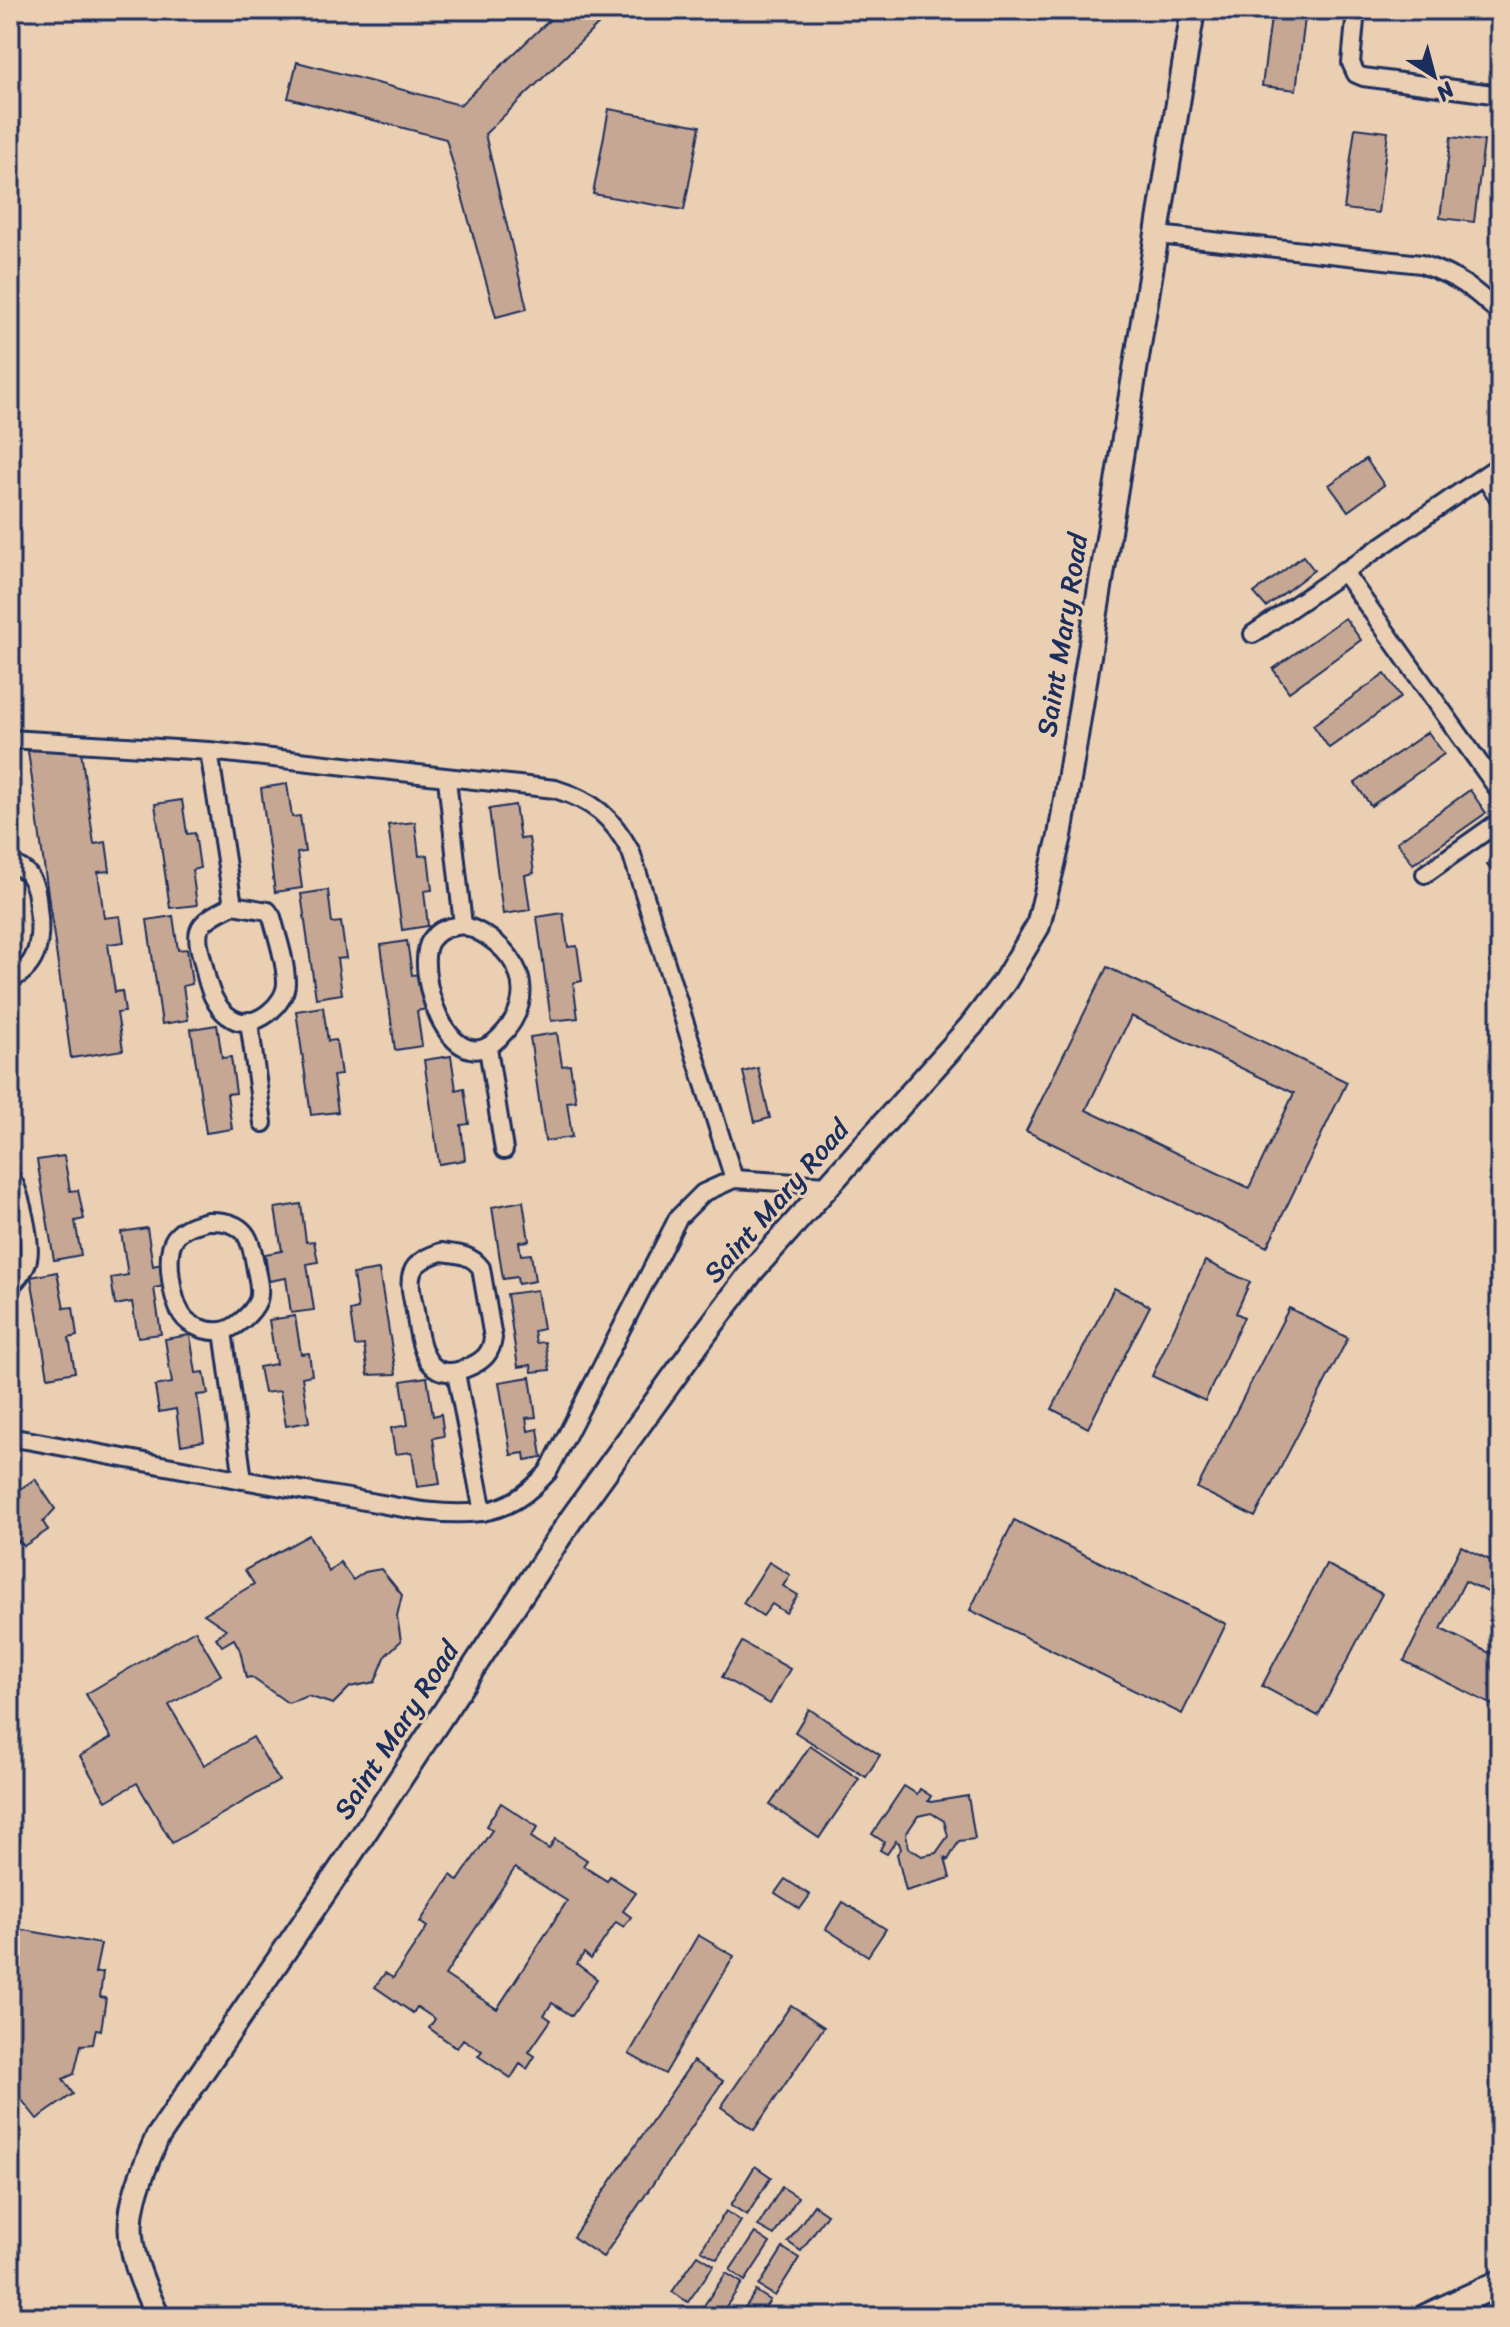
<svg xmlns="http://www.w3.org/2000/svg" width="1510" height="2327" font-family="Sriracha,sans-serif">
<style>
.building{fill:#c6a793;stroke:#1b2f5e;stroke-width:2;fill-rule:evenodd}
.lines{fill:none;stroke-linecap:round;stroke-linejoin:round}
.street-casing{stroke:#1b2f5e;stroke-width:22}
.secondary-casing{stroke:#1b2f5e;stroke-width:28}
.primary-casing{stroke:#1b2f5e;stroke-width:30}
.street{stroke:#ebcfb2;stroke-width:16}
.secondary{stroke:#ebcfb2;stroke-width:22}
.primary{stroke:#ebcfb2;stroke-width:24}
.labels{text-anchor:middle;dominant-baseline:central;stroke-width:6;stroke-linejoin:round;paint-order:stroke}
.street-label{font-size:28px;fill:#1b2f5e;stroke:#ebcfb2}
</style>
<rect width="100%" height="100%" fill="#ebcfb2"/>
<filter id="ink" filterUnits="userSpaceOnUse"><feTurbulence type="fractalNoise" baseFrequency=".0125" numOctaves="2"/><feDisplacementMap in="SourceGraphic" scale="16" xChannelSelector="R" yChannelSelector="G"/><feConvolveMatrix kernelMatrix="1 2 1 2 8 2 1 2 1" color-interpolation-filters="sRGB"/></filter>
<g filter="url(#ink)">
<g class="building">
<path d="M560 10H604L609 14 485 134 527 309 496 317 446 139 288 98 297 62 460 105Z"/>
<path d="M1272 10H1306L1296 90 1262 86Z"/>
<path d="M609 109 700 126 684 210 593 194Z"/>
<path d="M1355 128 1388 132 1378 213 1344 209Z"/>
<path d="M1451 137 1484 141 1474 222 1440 218Z"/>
<path d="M1366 459 1384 485 1348 511 1329 485Z"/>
<path d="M1303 556 1314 570 1266 607 1254 593Z"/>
<path d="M1345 618 1361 640 1289 692 1273 669Z"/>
<path d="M1385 674 1401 697 1329 748 1313 725Z"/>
<path d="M1428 732 1444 754 1371 806 1355 783Z"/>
<path d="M80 744 94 844 106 842 110 871 98 872 104 918 120 916 124 942 108 944 115 992 122 991 125 1012 117 1013 123 1050 71 1058 28 751Z"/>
<path d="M287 784 292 817 300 816 305 852 297 853 302 888 275 892 261 788Z"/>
<path d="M1470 790 1486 813 1413 864 1397 842Z"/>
<path d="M182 800 187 834 195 833 200 868 192 870 197 905 170 908 155 804Z"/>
<path d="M515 805 520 839 529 838 534 873 525 875 530 910 503 914 489 809Z"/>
<path d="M415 822 419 856 428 855 432 890 424 891 428 926 402 930 388 825Z"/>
<path d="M1500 855V882L1487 865Z"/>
<path d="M328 890 332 923 341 922 346 958 337 959 342 994 316 998 301 894Z"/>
<path d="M563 913 568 947 577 946 582 981 573 983 578 1018 551 1021 537 917Z"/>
<path d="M173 916 178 950 187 949 192 984 183 986 188 1020 162 1024 147 920Z"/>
<path d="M407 941 412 975 421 974 426 1009 417 1011 422 1046 395 1050 381 945Z"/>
<path d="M1107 967 1347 1082 1267 1247 1026 1131ZM1131 1016 1294 1093 1249 1188 1086 1110Z"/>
<path d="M323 1007 328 1041 336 1040 341 1075 333 1076 338 1112 311 1115 296 1011Z"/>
<path d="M217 1025 222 1058 231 1057 236 1093 227 1094 232 1129 206 1133 191 1029Z"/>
<path d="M557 1033 562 1066 570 1065 576 1101 567 1102 572 1137 545 1141 530 1037Z"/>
<path d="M451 1056 456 1090 464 1088 469 1124 461 1125 465 1160 439 1164 424 1060Z"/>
<path d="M758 1068 770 1118 755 1122 743 1072Z"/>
<path d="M64 1156 70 1191 78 1190 84 1219 75 1221 81 1255 54 1260 37 1160Z"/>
<path d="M523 1201 529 1241 519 1242 521 1255 531 1254 535 1281 518 1284 517 1277 503 1279 492 1207Z"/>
<path d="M301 1204 306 1242 314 1241 318 1262 307 1264 314 1310 291 1313 286 1278 269 1281 265 1254 282 1251 275 1208Z"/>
<path d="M147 1228 153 1266 161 1264 164 1286 154 1288 161 1334 138 1337 132 1302 115 1305 111 1278 128 1275 121 1232Z"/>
<path d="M1205 1261 1250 1282 1236 1313 1244 1317 1205 1401 1152 1376Z"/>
<path d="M379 1270 396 1374 368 1375 364 1345 355 1346 350 1311 358 1309 353 1274Z"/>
<path d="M57 1272 64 1308 73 1307 77 1336 69 1338 75 1372 48 1377 31 1277Z"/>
<path d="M1114 1288 1150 1306 1088 1428 1052 1409Z"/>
<path d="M537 1290 543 1329 534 1331 536 1343 545 1342 550 1370 532 1372 531 1365 518 1367 507 1294Z"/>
<path d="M1289 1308 1348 1338 1255 1517 1197 1488Z"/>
<path d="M295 1316 301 1354 309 1353 312 1375 302 1377 309 1422 286 1426 280 1391 264 1393 259 1367 276 1364 269 1320Z"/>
<path d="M190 1335 196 1373 204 1372 208 1394 197 1395 204 1441 181 1445 176 1409 159 1412 155 1386 172 1383 165 1339Z"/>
<path d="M427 1377 433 1416 441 1414 444 1436 433 1438 440 1484 417 1487 412 1452 395 1454 391 1428 408 1425 401 1381Z"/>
<path d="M530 1377 536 1417 526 1418 528 1431 538 1429 542 1457 525 1460 524 1453 511 1455 499 1382Z"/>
<path d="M35 1479 55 1509 43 1522 48 1530 24 1546 19 1541 14 1544 10 1538V1496Z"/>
<path d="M1014 1520 1226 1624 1182 1714 970 1610Z"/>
<path d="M309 1535 329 1572 340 1562 353 1580 365 1572 381 1569 402 1595 397 1616 401 1641 386 1655 375 1682 350 1687 333 1704 308 1696 288 1703 251 1677 246 1678 240 1650 234 1639 222 1646 216 1638 226 1629 204 1614 254 1584 245 1570Z"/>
<path d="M1461 1546 1500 1565V1598L1465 1581 1441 1629 1500 1658V1709L1404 1661Z"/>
<path d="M769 1562 790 1575 783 1586 798 1595 786 1613 772 1604 763 1616 743 1603Z"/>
<path d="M1326 1564 1382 1594 1318 1716 1262 1686Z"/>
<path d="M195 1630 221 1675 169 1705 204 1765 253 1737 279 1781 172 1843 137 1783 106 1801 80 1756 111 1738 86 1694Z"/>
<path d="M742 1642 790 1669 770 1704 722 1677Z"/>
<path d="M809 1709 880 1755 866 1777 795 1732Z"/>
<path d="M810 1746 859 1779 819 1838 770 1805Z"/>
<path d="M904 1786 917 1794 920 1789 931 1796 928 1801 931 1802 968 1796 975 1839 959 1841 948 1860 945 1858 950 1878 906 1891 897 1854 901 1849 899 1843 896 1841 887 1854 880 1850 884 1842 872 1834ZM931 1813 944 1821 948 1836 936 1853 922 1856 909 1848 906 1834 918 1816Z"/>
<path d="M501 1803 538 1827 531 1837 549 1849 555 1839 587 1860 583 1866 607 1881 610 1876 636 1893 623 1911 631 1917 624 1927 616 1922 591 1959 584 1953 577 1964 597 1979 572 2016 552 2003 544 2015 551 2020 529 2052 535 2056 527 2069 520 2064 511 2078 478 2056 482 2051 463 2039 457 2048 429 2028 435 2019 417 2007 413 2013 375 1987 385 1973 393 1978 427 1927 420 1922 451 1875 458 1881 492 1830 486 1826ZM515 1868 567 1901 497 2009 445 1975Z"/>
<path d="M785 1879 810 1895 800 1909 775 1893Z"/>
<path d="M843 1902 886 1929 868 1956 826 1929Z"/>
<path d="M24 1930 101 1944 95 1973 103 1972 100 1997 106 1998 101 2030 96 2029 93 2044 81 2045 74 2074 63 2079 73 2094 37 2119 10 2085V1939Z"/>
<path d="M698 1935 734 1956 665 2074 629 2054Z"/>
<path d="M791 2005 824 2027 754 2130 721 2107Z"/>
<path d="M693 2061 723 2081 603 2257 573 2237Z"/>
<path d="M755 2166 771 2177 747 2215 731 2205Z"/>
<path d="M782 2187 798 2197 774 2235 758 2226Z"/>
<path d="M814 2205 827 2214 801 2251 788 2242Z"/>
<path d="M726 2211 741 2221 717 2259 701 2250Z"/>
<path d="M755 2233 770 2243 745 2281 730 2270Z"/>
<path d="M783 2248 799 2258 775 2296 759 2286Z"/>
<path d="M698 2255 714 2265 688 2302 672 2292Z"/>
<path d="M726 2273 742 2283 719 2317H711L701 2310Z"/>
<path d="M756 2291 770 2300 759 2317H739Z"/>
</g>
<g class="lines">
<defs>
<g id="street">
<path d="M1356 10 1351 63 1356 74 1363 77 1500 95"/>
<path d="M1158 235 1421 264C1458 277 1472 287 1500 314"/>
<path d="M1484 477 1500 499"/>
<path d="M1343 571 1500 792"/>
<path d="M1253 634 1500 465"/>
<path d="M10 739 209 751 555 789C594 801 612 817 631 852L734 1179"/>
<path d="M209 751 233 905"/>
<path d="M447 779 463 925"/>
<path d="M10 862C17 866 26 870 30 877 37 887 37 897 38 908 42 937 40 966 10 980"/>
<path d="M1425 874 1500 821"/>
<path d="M233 905 268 911 272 917C277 937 286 961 286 983 286 1004 255 1031 233 1019 214 1009 208 986 204 967 202 957 196 941 199 931 203 918 222 911 233 905Z"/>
<path d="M463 925C516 943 544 994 499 1038 449 1087 412 966 431 940 440 928 450 927 463 925Z"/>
<path d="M249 1021 263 1123"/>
<path d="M488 1048 504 1150"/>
<path d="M10 1177C20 1188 32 1244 28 1259 26 1270 17 1279 10 1287"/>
<path d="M208 1221C246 1220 251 1237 256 1270 258 1279 261 1291 258 1300 253 1313 234 1330 221 1331 207 1332 190 1327 182 1315 172 1300 164 1253 175 1238 183 1227 196 1224 208 1221Z"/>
<path d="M441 1252C457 1254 471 1254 481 1268L493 1338C491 1353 484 1360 471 1366 425 1388 420 1345 415 1311 413 1300 408 1284 412 1273 416 1261 430 1256 441 1252Z"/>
<path d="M223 1331 243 1480"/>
<path d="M456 1373 483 1512"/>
<path d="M10 1437C118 1457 227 1478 336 1496 383 1503 434 1518 481 1512 510 1508 529 1493 548 1472L678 1218 703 1193 734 1179 828 1185"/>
</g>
<path id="secondary" d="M158 2317C121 2237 122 2218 157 2138L348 1858 572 1518 707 1331 753 1270 971 1026 1005 981 1038 926 1060 836 1193 10"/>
<path id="primary" d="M1426 2317 1500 2283"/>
</defs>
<use href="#street" class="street-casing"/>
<use href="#secondary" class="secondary-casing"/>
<use href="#primary" class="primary-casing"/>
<use href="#street" class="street"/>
<use href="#secondary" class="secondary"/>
<use href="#primary" class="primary"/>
</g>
</g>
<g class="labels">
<g class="street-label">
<text transform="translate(1062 635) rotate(-81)">Saint Mary Road</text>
<text transform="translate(776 1201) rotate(-49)">Saint Mary Road</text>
<text transform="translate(396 1730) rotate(-57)">Saint Mary Road</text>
</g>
</g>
<rect width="1510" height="2327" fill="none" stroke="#ebcfb2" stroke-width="40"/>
<rect x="20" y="20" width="1470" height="2287" fill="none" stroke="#1b2f5e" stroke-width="3" filter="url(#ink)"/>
<g transform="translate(1434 76) rotate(144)" stroke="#ebcfb2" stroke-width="6" paint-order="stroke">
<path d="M0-6L14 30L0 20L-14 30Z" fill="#1b2f5e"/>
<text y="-12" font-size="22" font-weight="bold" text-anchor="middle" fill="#1b2f5e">N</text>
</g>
</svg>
